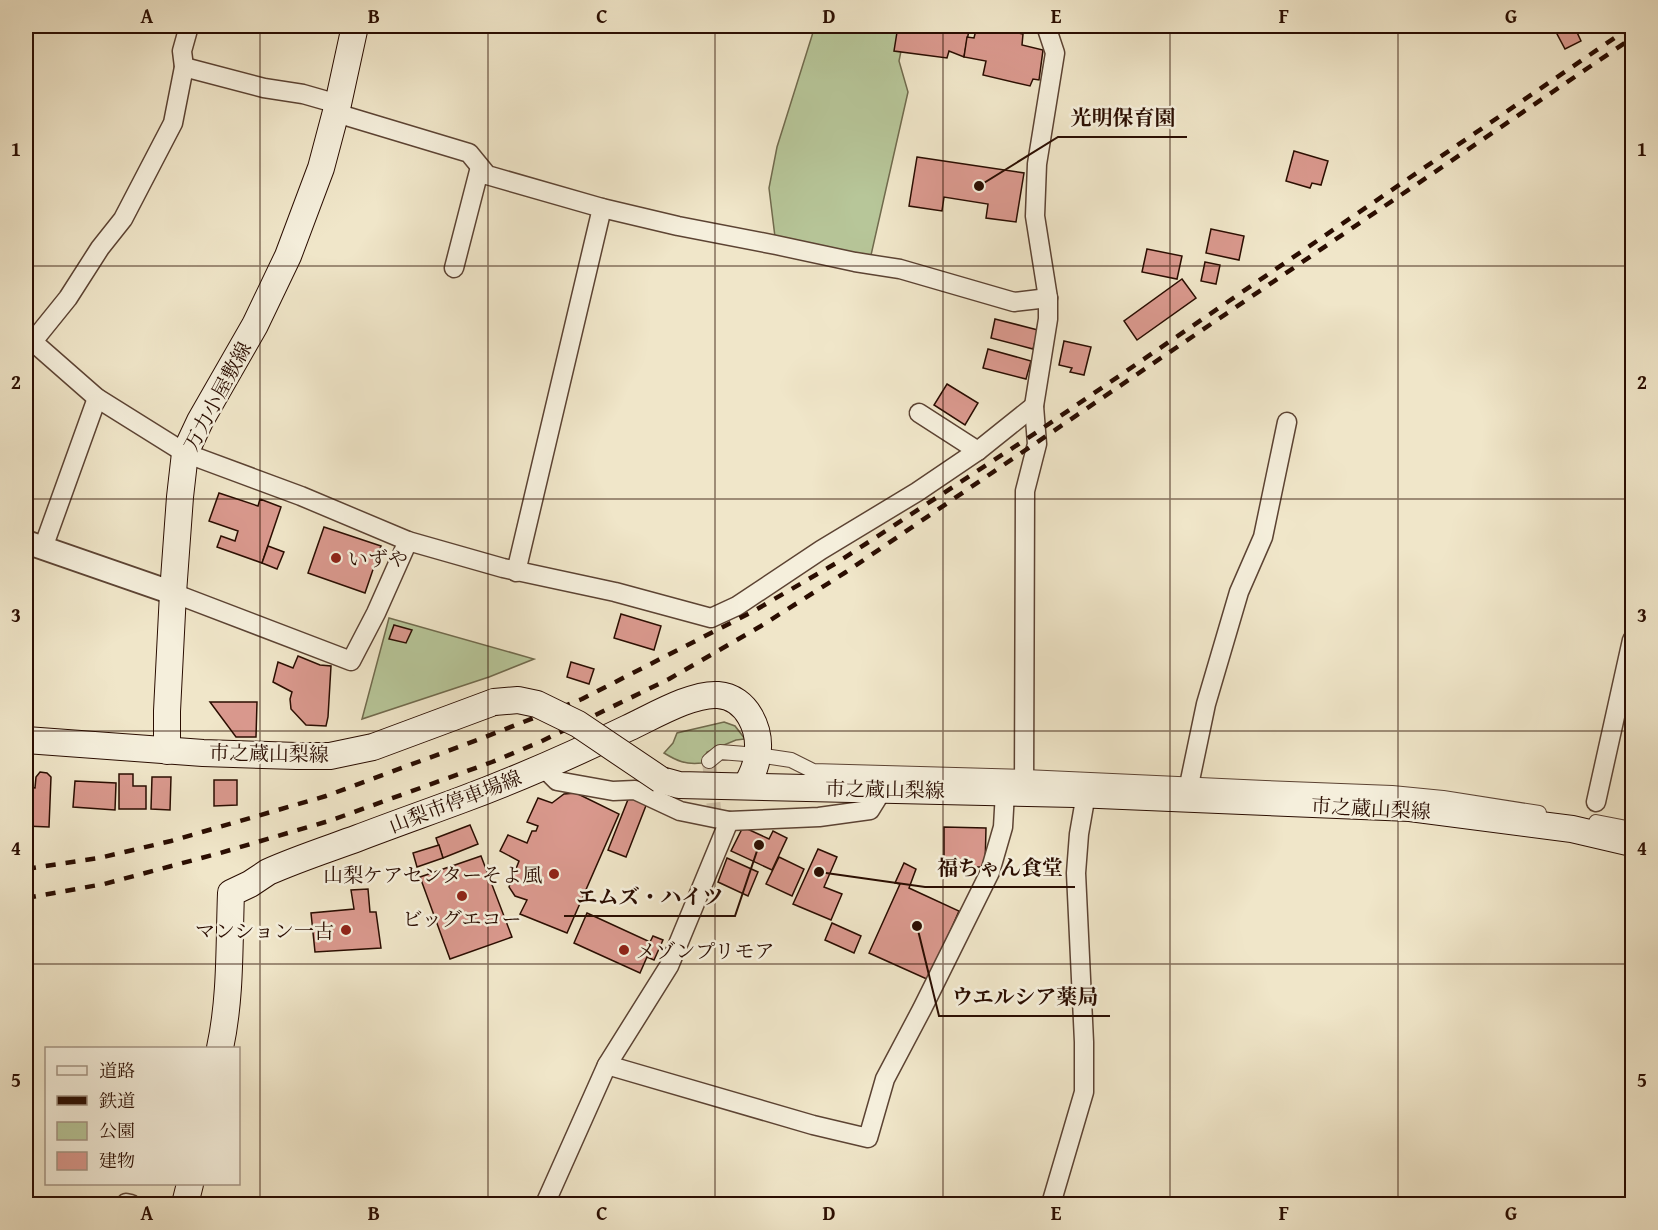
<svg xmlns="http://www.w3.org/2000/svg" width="1658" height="1230" font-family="'Gentium Book Plus','Noto Serif JP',serif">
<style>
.green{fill:#b7c699;stroke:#706a4d;stroke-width:1.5}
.building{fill:#da998e;stroke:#2a0d01;stroke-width:1.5}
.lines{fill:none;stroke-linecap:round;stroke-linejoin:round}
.pedestrian-tunnel{stroke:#d2c5ab;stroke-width:14;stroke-dasharray:14 7;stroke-linecap:butt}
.pedestrian-casing{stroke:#5c4333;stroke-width:16}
.minor-casing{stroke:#5c4333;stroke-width:21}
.tertiary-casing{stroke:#5c4333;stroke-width:26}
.secondary-casing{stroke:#2a0d01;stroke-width:28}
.pedestrian{stroke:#f5efdc;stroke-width:14}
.minor{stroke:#f5efdc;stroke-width:18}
.tertiary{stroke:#f5efdc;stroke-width:22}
.secondary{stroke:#f5efdc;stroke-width:26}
.rail{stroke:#2a0d01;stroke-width:4.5;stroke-dasharray:10 10;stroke-linecap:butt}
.secondary-bridge-casing{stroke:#2a0d01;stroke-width:28;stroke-linecap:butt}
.secondary-bridge{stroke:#f5efdc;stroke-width:26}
.grid{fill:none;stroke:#2a0d01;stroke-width:1.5;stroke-opacity:0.55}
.poi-dot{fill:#8f2418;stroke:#f5efdc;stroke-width:2}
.labels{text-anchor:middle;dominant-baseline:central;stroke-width:5;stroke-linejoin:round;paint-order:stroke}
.street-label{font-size:20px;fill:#2a0d01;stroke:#f5efdc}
.poi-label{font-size:20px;fill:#2a0d01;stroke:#f5efdc;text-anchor:start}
.leader{fill:none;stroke:#2a0d01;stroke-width:2}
.callout-dot{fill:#2a0d01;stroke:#f5efdc;stroke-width:2}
.callout-label{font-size:21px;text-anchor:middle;font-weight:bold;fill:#2a0d01;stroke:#f5efdc;stroke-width:5;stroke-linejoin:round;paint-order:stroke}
.neatline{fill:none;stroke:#2a0d01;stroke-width:2}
.grid-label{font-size:20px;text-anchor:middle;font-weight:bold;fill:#2a0d01}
</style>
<rect width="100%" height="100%" fill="#f0e6c9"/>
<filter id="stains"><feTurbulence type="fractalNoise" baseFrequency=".00333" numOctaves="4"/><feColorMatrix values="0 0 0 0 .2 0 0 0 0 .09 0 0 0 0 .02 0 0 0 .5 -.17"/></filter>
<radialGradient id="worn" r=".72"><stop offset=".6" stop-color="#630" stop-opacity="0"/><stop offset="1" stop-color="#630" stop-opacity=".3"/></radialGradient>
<g class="green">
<path d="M815 26H906L899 61 908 92 869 264 776 245 769 188 777 147Z"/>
<path d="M389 618 534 659 489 677 362 719Z"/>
<path d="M724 722 735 726 745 739 736 740 707 752 702 763C686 765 677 761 664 753L673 743 677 733Z"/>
</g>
<g class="building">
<path d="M898 26H956L969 30 964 57 949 51 947 58 894 51Z"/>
<path d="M977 26H986L1023 34 1022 45 1043 50 1039 80 1033 79 1030 86 983 75 986 61 964 57 967 37 974 38Z"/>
<path d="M1569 26H1574L1581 41 1565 49 1556 32Z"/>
<path d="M1294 151 1328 161 1321 185 1312 183 1310 188 1286 181Z"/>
<path d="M917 157 1024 173 1016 222 986 218 988 204 944 197 942 211 909 206Z"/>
<path d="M1211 229 1244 236 1239 260 1206 253Z"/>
<path d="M1147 249 1182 256 1177 279 1142 272Z"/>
<path d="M1205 262 1220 265 1216 284 1201 281Z"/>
<path d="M1182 279 1196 298 1137 340 1124 321Z"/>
<path d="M995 319 1038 330 1033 349 991 338Z"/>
<path d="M1064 341 1091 347 1084 375 1070 372 1072 368 1059 365Z"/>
<path d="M988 349 1031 361 1026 379 983 368Z"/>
<path d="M947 384 978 403 965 425 934 405Z"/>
<path d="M219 493 258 506 260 499 281 507 262 563 217 547 221 536 235 541 238 531 209 521Z"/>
<path d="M324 527 381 546 365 593 308 573Z"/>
<path d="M268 546 284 552 277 569 262 563Z"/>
<path d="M621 614 661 626 654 650 614 638Z"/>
<path d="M394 625 412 630 406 643 389 639Z"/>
<path d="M298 656 320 665 331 666 328 717 326 726 306 725 291 709 290 699 292 692 273 682 278 662 293 668Z"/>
<path d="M571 662 594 669 589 684 567 677Z"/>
<path d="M210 702H257L256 737H236Z"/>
<path d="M40 772 47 773 51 777 49 827 26 826V787L35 788 36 777Z"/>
<path d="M119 774H133V786H146V809H119Z"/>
<path d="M152 777H171L170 810 151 809Z"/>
<path d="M214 780H237V805L214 806Z"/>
<path d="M75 781 116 783 115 810 73 807Z"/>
<path d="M576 793 619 814 567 933 520 914 527 900 515 896 509 887 519 861 500 851 508 835 527 843 532 831H536L538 826 527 822 538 798 552 803 564 794Z"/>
<path d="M629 797 647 803 626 857 608 850Z"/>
<path d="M470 825 478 844 443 858 436 838Z"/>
<path d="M743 827 769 839 773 831 787 838 772 870 731 851Z"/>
<path d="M944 827 986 828 985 867H944Z"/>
<path d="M439 845 443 858 417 867 413 853Z"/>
<path d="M818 849 837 857 824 887 842 894 831 920 793 904Z"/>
<path d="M481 856 512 937 450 959 420 877Z"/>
<path d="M779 857 804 869 792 896 766 884Z"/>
<path d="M727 858 758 872 748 896 718 882Z"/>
<path d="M904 863 916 869 909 888 959 911 929 980 869 953 900 884 895 883Z"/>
<path d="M368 889 370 912H376L381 948 315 952 311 913 354 909 351 890Z"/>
<path d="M587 913 650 942 653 936 663 940 654 960 647 957 640 973 574 943Z"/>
<path d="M832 923 861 936 854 953 825 940Z"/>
</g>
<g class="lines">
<path class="pedestrian-tunnel" d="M709 761 715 818"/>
<defs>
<g id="pedestrian">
<path d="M709 761 720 752 758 755 791 760 813 771 1025 777 1265 788 1392 793 1443 798 1539 813"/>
<path d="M1596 822 1632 829"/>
</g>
<g id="minor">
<path d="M184 67 264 88 303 94 338 104"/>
<path d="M336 113 469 153 487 175 602 208 678 226 776 245 855 262 900 269 1014 302 1048 298"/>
<path d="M454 268 480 167"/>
<path d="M32 341 97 398 185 453 301 496 408 541 503 568 615 592 711 618 737 606 821 550 917 492 979 450 1034 406"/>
<path d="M26 350 68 298 100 248 123 219 173 123 184 67 182 51 189 26"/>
<path d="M919 413 978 451"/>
<path d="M43 548 97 398"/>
<path d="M516 572 602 208"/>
<path d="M173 593 351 661 376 613 408 541"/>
<path d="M543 767 557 781 613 791 635 790 680 811 729 821 819 817 870 810 883 789"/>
<path d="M1024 793 1025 491 1037 444 1034 406 1048 319V298L1035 216 1037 164 1055 53 1046 26"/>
<path d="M1184 798 1189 785 1206 704 1239 592 1263 537 1287 422"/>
<path d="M1596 802 1632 640"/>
<path d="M607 1065 813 1125 868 1138 885 1079 922 1009 990 872 1003 827 1005 792"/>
<path d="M126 1203 131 1204"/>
<path d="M545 1204 607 1065 669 966 729 821"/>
<path d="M1051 1204 1084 1092V1042L1076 873 1079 834 1086 794"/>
</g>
<path id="tertiary" d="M26 542 173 593"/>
<g id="secondary">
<path d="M26 740 203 753 297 756H330L373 747 494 702"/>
<path d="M167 751V711L173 593 180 497 185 453 200 421 255 325 288 256 321 168 338 104 355 26"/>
<path d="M661 780 679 785 1075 794 1410 808 1572 829 1632 843"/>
<path d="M220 1048C231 997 229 944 231 893L250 884 268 872C297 859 328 849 358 838 392 825 426 813 461 800 518 779 574 754 628 728 652 717 692 693 718 695 747 697 762 730 757 757 756 767 751 777 746 786"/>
<path d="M185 1204 190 1184"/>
</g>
</defs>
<use href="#pedestrian" class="pedestrian-casing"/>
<use href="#minor" class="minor-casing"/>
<use href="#tertiary" class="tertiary-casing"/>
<use href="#secondary" class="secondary-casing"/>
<use href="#pedestrian" class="pedestrian"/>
<use href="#minor" class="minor"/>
<use href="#tertiary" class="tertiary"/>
<use href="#secondary" class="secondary"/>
<g class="rail">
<path d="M26 869 99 858 171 841 326 796 480 739 582 699 752 612 838 562 1037 432 1632 26"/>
<path d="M26 898 104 884 220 853 332 820 492 762 540 742 669 679 761 626 846 572 1632 38"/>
</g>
<defs>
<path id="secondary-bridge" d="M494 702 518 700 537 704 578 724 661 780"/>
</defs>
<use href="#secondary-bridge" class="secondary-bridge-casing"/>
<use href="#secondary-bridge" class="secondary-bridge"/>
</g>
<path class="grid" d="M260 26V1204M488 26V1204M715 26V1204M943 26V1204M1170 26V1204M1398 26V1204M26 266H1632M26 499H1632M26 731H1632M26 964H1632"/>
<g class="poi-dot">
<circle cx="336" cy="558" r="6"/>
<circle cx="554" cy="874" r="6"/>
<circle cx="462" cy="896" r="6"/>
<circle cx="346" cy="930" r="6"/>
<circle cx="624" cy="950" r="6"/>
</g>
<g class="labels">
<g class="street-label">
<text transform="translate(217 396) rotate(-62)">万力小屋敷線</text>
<text transform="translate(269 753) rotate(1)">市之蔵山梨線</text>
<text transform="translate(885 789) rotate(1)">市之蔵山梨線</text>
<text transform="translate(455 801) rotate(-21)">山梨市停車場線</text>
<text transform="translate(1371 808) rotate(3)">市之蔵山梨線</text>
</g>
<g class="poi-label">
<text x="348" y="558">いずや</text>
<text x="542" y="874" text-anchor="end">山梨ケアセンターそよ風</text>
<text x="462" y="918" text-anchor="middle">ビッグエコー</text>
<text x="334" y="930" text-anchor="end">マンション一古</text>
<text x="636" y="950">メゾンプリモア</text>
</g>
</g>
<path class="leader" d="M979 186L1058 137H1187M819 872L925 887H1075M759 845L735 916H564M917 926L939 1016H1110"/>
<g class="callout-dot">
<circle cx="979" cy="186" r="6"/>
<circle cx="819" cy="872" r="6"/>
<circle cx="759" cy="845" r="6"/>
<circle cx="917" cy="926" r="6"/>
</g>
<g class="callout-label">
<text x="1123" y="125">光明保育園</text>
<text x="1000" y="875">福ちゃん食堂</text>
<text x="650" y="904">エムズ・ハイツ</text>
<text x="1025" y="1004">ウエルシア薬局</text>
</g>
<rect width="1658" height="1230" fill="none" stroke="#f0e6c9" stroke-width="66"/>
<rect x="45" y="1047" width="195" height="138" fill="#f5efdc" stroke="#a49584" stroke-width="1.5"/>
<rect x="57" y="1066" width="30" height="9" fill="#f5efdc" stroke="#a49584" stroke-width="1.5"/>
<text x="99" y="1077" font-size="18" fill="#2a0d01">道路</text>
<rect x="57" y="1096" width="30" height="9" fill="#2a0d01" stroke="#a49584" stroke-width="1.5"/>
<text x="99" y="1107" font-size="18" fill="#2a0d01">鉄道</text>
<rect x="57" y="1122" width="30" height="18" fill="#b7c699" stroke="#a49584" stroke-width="1.5"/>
<text x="99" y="1137" font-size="18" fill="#2a0d01">公園</text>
<rect x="57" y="1152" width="30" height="18" fill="#da998e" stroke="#a49584" stroke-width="1.5"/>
<text x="99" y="1167" font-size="18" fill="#2a0d01">建物</text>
<rect x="33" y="33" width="1592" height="1164" class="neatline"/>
<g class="grid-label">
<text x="147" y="23">A</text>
<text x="374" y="23">B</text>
<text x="602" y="23">C</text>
<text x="829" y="23">D</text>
<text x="1056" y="23">E</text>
<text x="1284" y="23">F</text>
<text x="1511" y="23">G</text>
<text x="16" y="156">1</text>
<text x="1642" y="156">1</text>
<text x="16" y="389">2</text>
<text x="1642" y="389">2</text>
<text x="16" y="622">3</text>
<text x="1642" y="622">3</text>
<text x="16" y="855">4</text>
<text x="1642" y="855">4</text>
<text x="16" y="1087">5</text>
<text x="1642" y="1087">5</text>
<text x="147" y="1220">A</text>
<text x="374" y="1220">B</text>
<text x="602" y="1220">C</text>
<text x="829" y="1220">D</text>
<text x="1056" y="1220">E</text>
<text x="1284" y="1220">F</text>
<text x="1511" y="1220">G</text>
</g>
<rect width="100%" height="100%" filter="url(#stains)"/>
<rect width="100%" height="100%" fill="url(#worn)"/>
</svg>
